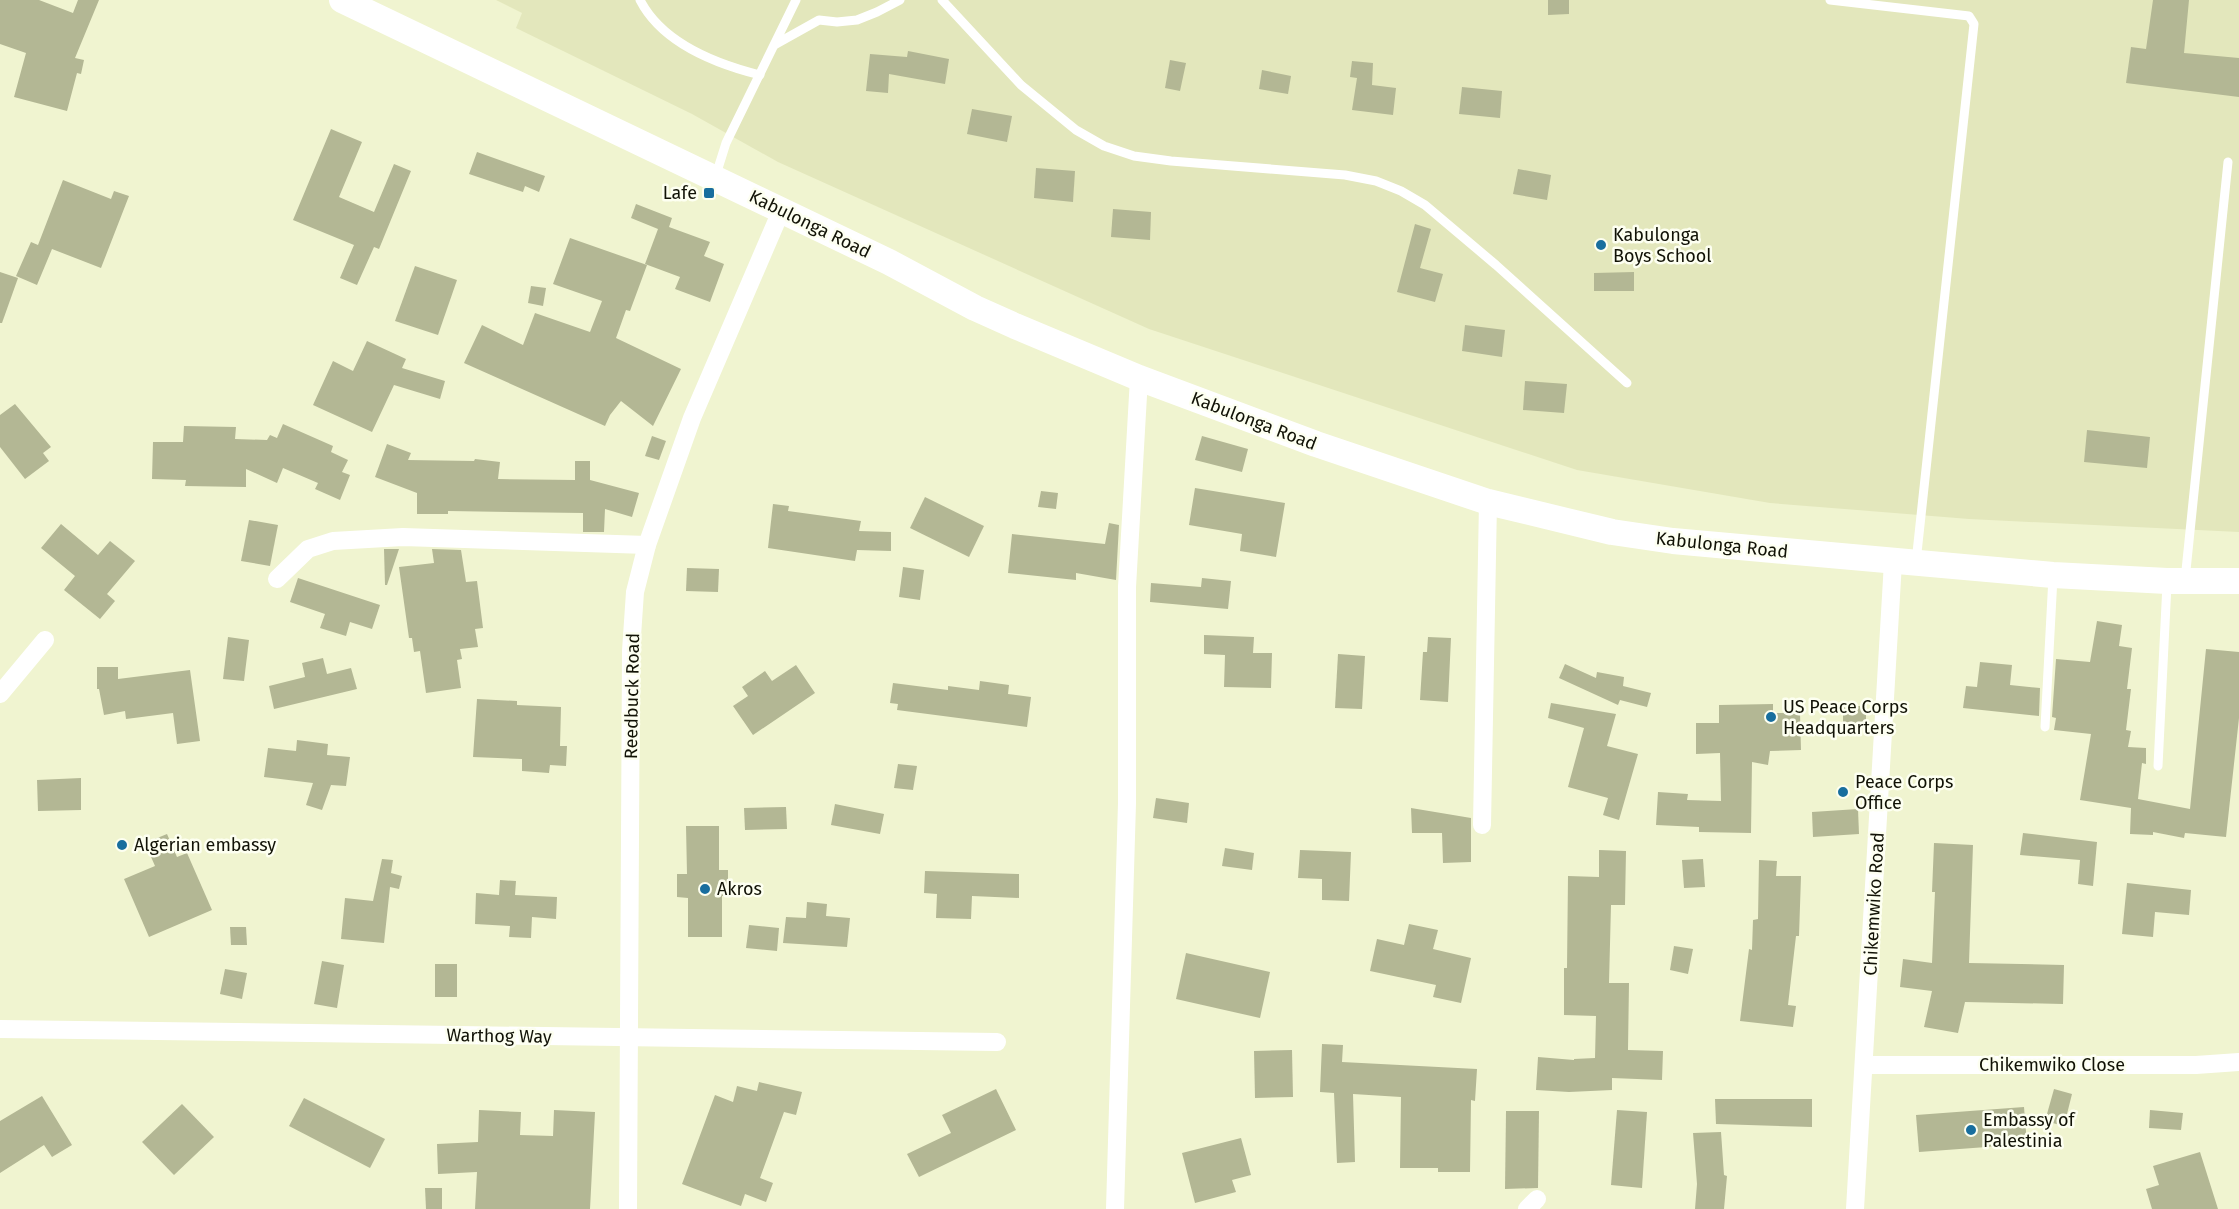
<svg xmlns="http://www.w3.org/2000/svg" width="2239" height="1209" font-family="'Fira Sans',sans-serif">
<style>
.built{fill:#e3e7bc}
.building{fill:#b3b794}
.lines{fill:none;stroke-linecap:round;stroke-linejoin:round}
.service{stroke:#fff;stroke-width:9}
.minor{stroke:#fff;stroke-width:18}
.secondary{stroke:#fff;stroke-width:26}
.poi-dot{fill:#186e9e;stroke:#fdfff1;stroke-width:2}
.labels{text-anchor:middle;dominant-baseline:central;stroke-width:5;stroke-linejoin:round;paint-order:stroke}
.poi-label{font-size:18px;fill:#111206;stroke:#fdfff1;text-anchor:start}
.street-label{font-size:18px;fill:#111206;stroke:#fdfff1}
</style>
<rect width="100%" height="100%" fill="#f0f4d0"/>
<path class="built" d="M496 0H2239V532L1969 519 1770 503 1577 470 1149 329 778 162 692 114 516 28 522 13Z"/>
<g class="building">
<path d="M0 0H39L73 13 78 0H99L75 58 84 60 81 74 77 73 67 111 14 97 26 53 0 44Z"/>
<path d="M1548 0H1569V14L1548 15Z"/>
<path d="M2153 0H2189L2184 53 2239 58V97L2126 83 2131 47 2146 49Z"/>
<path d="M908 51 949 59 945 84 889 74 888 93 866 91 870 54 907 57Z"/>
<path d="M1170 60 1186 63 1180 91 1165 88Z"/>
<path d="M1352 61 1373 63 1372 85 1396 88 1393 115 1352 110 1357 78 1350 77Z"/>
<path d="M1262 70 1291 76 1288 94 1259 89Z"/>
<path d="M1462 87 1502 91 1500 118 1459 114Z"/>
<path d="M972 109 1012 116 1007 142 967 134Z"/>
<path d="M331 129 362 142 339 197 374 212 394 164 411 171 379 249 374 247 357 285 340 278 354 245 293 220Z"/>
<path d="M477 152 545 176 539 192 525 186 523 192 469 174Z"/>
<path d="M1036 168 1075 171 1073 202 1034 198Z"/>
<path d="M1518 169 1551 175 1547 200 1513 194Z"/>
<path d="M63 180 111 199 114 191 129 196 101 268 52 249 37 285 16 276 31 242 38 245Z"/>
<path d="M636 204 672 218 669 227 710 242 704 256 724 264 710 302 675 289 680 277 645 264 658 229 631 218Z"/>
<path d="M1113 209 1151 212 1150 240 1111 237Z"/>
<path d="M1415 224 1431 229 1420 268 1443 274 1435 302 1397 292Z"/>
<path d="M570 238 647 265 630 311 626 310 616 338 681 369 653 426 621 401 610 415 605 426 464 363 482 325 523 345 535 313 590 332 602 301 553 284Z"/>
<path d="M415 266 457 280 438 335 395 321Z"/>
<path d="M0 272 18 278 2 323H0Z"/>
<path d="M1634 272V291H1594V273Z"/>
<path d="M531 286 546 288 543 306 528 303Z"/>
<path d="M1465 325 1505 330 1502 357 1462 351Z"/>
<path d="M367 341 406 359 402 368 445 381 440 399 394 385 372 432 313 405 333 361 353 371Z"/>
<path d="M1525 381 1567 384 1564 413 1523 410Z"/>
<path d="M15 404 51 447 43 453 49 461 25 479 0 447V415Z"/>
<path d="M283 424 333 446 331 452 348 460 342 472 350 475 340 500 315 489 318 483 283 468 277 483 246 469V487L185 486 186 480 152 479 153 442H183L184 426 236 427 235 439 267 440 270 435 277 438Z"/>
<path d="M2087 430 2150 437 2147 468 2084 462Z"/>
<path d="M652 436 666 441 659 460 645 456Z"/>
<path d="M1202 436 1248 449 1242 472 1195 460Z"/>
<path d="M387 444 411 453 408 460 474 461 475 459 500 462 498 479 575 480V461H590V480L639 493 632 517 605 509 604 532H583V513L448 511V514H417V493L375 477Z"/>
<path d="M1195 488 1285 503 1276 557 1240 551 1242 534 1189 525Z"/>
<path d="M1041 491 1058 493 1056 509 1038 507Z"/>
<path d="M925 497 984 526 969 557 910 528Z"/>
<path d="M773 504 789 506 788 511 861 521 859 531 891 532V551L857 550 855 561 768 548Z"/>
<path d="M249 520 278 525 270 566 241 561Z"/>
<path d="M1109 523 1119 525 1116 580 1076 573V580L1008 573 1012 534 1105 544Z"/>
<path d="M61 524 98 555 110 541 135 561 107 594 115 601 100 619 64 590 75 576 41 548Z"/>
<path d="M384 549H399L387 585H385Z"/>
<path d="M432 549 461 550 466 582 477 581 483 628 475 629 478 647 460 649 462 659 457 660 461 688 426 693 420 651 414 652 412 638H409L399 567 434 563Z"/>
<path d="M903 567 924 570 920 600 899 597Z"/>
<path d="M687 568 719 569 718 592 686 591Z"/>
<path d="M298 578 380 605 372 629 350 622 346 636 320 628 325 614 290 602Z"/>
<path d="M1202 578 1231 581 1228 609 1150 602 1151 583 1201 587Z"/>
<path d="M2097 621 2122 625 2119 646 2132 648 2127 689H2131L2126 730 2131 731 2128 747 2146 748V764L2142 763 2138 799 2190 809 2206 649 2239 652V718L2226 837 2185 833 2184 838 2153 832V835L2130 834 2131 808 2080 800 2091 734 2054 730 2056 718 2052 717 2056 659 2090 662Z"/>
<path d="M1204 635 1254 637 1253 653H1272L1271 688 1224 687 1225 655 1204 654Z"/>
<path d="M228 637 249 640 244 681 223 679Z"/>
<path d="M1428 637 1451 638 1448 702 1420 700 1423 652H1427Z"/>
<path d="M1338 654 1365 656 1362 709 1335 708Z"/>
<path d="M323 658 327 674 351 668 357 689 274 709 269 686 305 677 302 663Z"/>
<path d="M1980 662 2012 665 2010 685 2040 688 2039 716 1963 708 1966 686 1977 687Z"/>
<path d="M1565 664 1596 678 1597 672 1624 677 1623 686 1651 693 1647 707 1620 700 1618 705 1559 678Z"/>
<path d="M796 665 815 693 753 735 733 706 748 696 742 687 765 671 772 681Z"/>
<path d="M97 667H118V679L190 670 200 741 177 744 173 713 126 719 125 711 104 715 99 689H97Z"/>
<path d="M980 681 1009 685 1008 694 1031 697 1027 727 897 710 898 704 890 703 893 683 948 690V686L979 690Z"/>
<path d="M477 699 517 701V705L561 707 560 746H567L566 766 550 765 549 773 522 771V759L473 757Z"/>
<path d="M1551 703 1616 714 1607 746 1638 754 1619 820 1603 815 1608 798 1568 787 1584 728 1548 718Z"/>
<path d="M1773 704V713H1800L1801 750 1770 751 1768 765 1752 762 1751 833 1699 832V827L1656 825 1658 792 1688 794 1687 800 1721 801 1720 753 1696 754V723H1719V705Z"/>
<rect x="1843" y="706" width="23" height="20"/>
<path d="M297 740 328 744 327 755 350 757 346 786 331 785 322 810 306 805 313 783 264 777 268 748 296 751Z"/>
<path d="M898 764 917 766 913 790 894 788Z"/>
<path d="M81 778V810L38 811 37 780Z"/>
<path d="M1156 798 1189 803 1187 823 1153 818Z"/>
<path d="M835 804 884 814 880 834 831 825Z"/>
<path d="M786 807 787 829 745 830 744 808Z"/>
<path d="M1411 808 1471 818V862L1443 863 1442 833H1412Z"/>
<path d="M1858 809 1859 834 1813 837 1812 812Z"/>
<path d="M686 826H719V870H728V896H722V937H688V898L677 897V874H687Z"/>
<path d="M2023 833 2097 842 2093 886 2078 884 2080 860 2020 855Z"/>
<path d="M167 834 177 857 187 853 212 910 149 937 124 879 155 866 145 843Z"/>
<path d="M1934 843 1973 845 1969 963 2064 965 2063 1004 1965 1002 1958 1033 1924 1027 1932 991 1900 987 1903 959 1932 963 1935 892H1932Z"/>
<path d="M1225 848 1254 853 1252 870 1222 866Z"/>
<path d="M1300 850 1351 852 1349 901 1322 900V879L1298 878Z"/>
<path d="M1599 850 1626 851 1625 905H1611L1609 983H1629L1628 1050 1663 1051 1662 1080 1612 1078V1090L1569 1092 1536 1090 1538 1057 1574 1060V1059L1595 1058 1596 1016 1564 1015V968H1567L1568 876 1599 877Z"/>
<path d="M382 859 393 860 391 873 402 876 399 889 390 887 384 943 341 939 345 898 373 901Z"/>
<path d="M1703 859 1705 887 1684 888 1682 860Z"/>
<path d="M1759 860 1777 861 1776 876H1801L1799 936H1796L1788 1005 1796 1006 1793 1027 1740 1021 1749 949 1752 950 1753 920 1758 919Z"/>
<path d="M925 871 1019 874V898L972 896 971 919 936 918 937 894 924 893Z"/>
<path d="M500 880 516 881 515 895 557 897 556 919 532 917 531 938 509 937 510 926 475 924 476 893 499 895Z"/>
<path d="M2127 883 2191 890 2189 915 2155 912 2153 937 2122 934Z"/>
<path d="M807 902 827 904 826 916 850 918 847 947 783 943 786 917 806 918Z"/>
<path d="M1409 924 1438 930 1433 949 1471 958 1461 1003 1433 997 1436 985 1370 971 1377 939 1404 945Z"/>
<path d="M749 925 779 928 777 951 746 948Z"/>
<path d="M230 927H246L247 945H231Z"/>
<path d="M1674 946 1693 949 1688 974 1670 970Z"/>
<path d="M1186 953 1270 972 1260 1018 1176 999Z"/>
<path d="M322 961 344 965 337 1008 314 1004Z"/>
<rect x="435" y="964" width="22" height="33"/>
<path d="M225 969 247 973 242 999 220 994Z"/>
<path d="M1322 1044 1343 1045 1342 1062 1477 1069 1475 1101 1471 1100 1470 1172H1438V1168H1400L1401 1097 1353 1094 1355 1162 1337 1163 1334 1093 1320 1092Z"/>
<path d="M1292 1050 1293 1097 1255 1098 1254 1051Z"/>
<path d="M759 1082 802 1092 796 1115 784 1112 760 1178 773 1183 766 1202 745 1194 741 1206 682 1184 715 1095 733 1102 737 1086 757 1091Z"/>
<path d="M996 1089 1016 1130 919 1177 907 1154 951 1133 942 1115Z"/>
<path d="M2054 1089 2072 1094 2064 1126 2045 1121Z"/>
<path d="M42 1096 72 1145 52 1157 44 1145 0 1173V1121Z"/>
<path d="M304 1098 385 1139 370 1168 289 1126Z"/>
<path d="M1715 1099H1812V1127L1716 1124Z"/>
<path d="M182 1104 214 1137 174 1175 142 1142Z"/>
<path d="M2024 1107 2027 1144 1919 1152 1916 1115Z"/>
<path d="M479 1110 521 1112 520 1135 553 1136 554 1110 595 1112 590 1209H475L477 1172 438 1174 437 1144 478 1142Z"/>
<path d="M1617 1110 1647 1112 1642 1188 1611 1185Z"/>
<path d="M2150 1110 2183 1113 2181 1130 2149 1128Z"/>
<path d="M1506 1111H1539L1538 1188 1505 1189Z"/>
<path d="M1721 1132 1724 1175 1727 1176 1724 1209H1695L1697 1184 1693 1133Z"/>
<path d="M1241 1138 1251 1175 1232 1180 1236 1192 1195 1203 1182 1153Z"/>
<path d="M2200 1152 2218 1209H2152L2146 1189 2159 1185 2153 1166Z"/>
<path d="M425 1188H442V1209H426Z"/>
</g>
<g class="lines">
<g class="service">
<path d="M640 0C662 43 716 64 760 75"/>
<path d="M942 0 1021 85 1076 130 1104 146 1134 156 1171 161 1345 175 1376 181 1401 191 1425 205 1496 265 1627 383"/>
<path d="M1830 0 1969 16 1974 24 1916 562"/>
<path d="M776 44 819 20 837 22 857 20 877 12 900 0"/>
<path d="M715 178 726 143 796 0"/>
<path d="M2185 580 2228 162"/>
<path d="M2045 727 2053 577"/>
<path d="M2158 766 2167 584"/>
</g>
<g class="minor">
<path d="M277 579 308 549 333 541 403 537 647 545"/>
<path d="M0 694 45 640"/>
<path d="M1482 825 1488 502"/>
<path d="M0 1029 997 1042"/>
<path d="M1865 1065H2196L2239 1062"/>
<path d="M628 1209 631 651 635 592 647 545 692 418 781 211"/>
<path d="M1115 1209 1127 803V587L1139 378"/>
<path d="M1527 1209 1537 1199"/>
<path d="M1855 1209 1893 562"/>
</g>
<path class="secondary" d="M342 0 889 262 975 308 1015 326 1139 378 1316 444 1488 502 1612 532 1673 541 2053 575 2167 581H2239"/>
</g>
<g class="poi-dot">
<rect x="703" y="187" width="12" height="12" rx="3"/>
<circle cx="1601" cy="245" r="6"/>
<circle cx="1771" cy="717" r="6"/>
<circle cx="1843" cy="792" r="6"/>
<circle cx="122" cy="845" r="6"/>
<circle cx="705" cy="889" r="6"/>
<circle cx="1971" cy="1130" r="6"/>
</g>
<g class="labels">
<g class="poi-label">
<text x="697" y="193" text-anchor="end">Lafe</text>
<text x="1613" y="235">Kabulonga<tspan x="1613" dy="21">Boys School</tspan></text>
<text x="1783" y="707">US Peace Corps<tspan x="1783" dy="21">Headquarters</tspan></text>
<text x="1855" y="782">Peace Corps<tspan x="1855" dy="21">Office</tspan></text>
<text x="134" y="845">Algerian embassy</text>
<text x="717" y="889">Akros</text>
<text x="1983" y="1120">Embassy of<tspan x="1983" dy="21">Palestinia</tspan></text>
</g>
<g class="street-label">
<text transform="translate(810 224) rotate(26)">Kabulonga Road</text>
<text transform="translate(1254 421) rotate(21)">Kabulonga Road</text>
<text transform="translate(1722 545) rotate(6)">Kabulonga Road</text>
<text transform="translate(632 696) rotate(-89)">Reedbuck Road</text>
<text transform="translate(1874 904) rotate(-87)">Chikemwiko Road</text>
<text transform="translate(499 1036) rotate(1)">Warthog Way</text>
<text x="2052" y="1065">Chikemwiko Close</text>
</g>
</g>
</svg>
